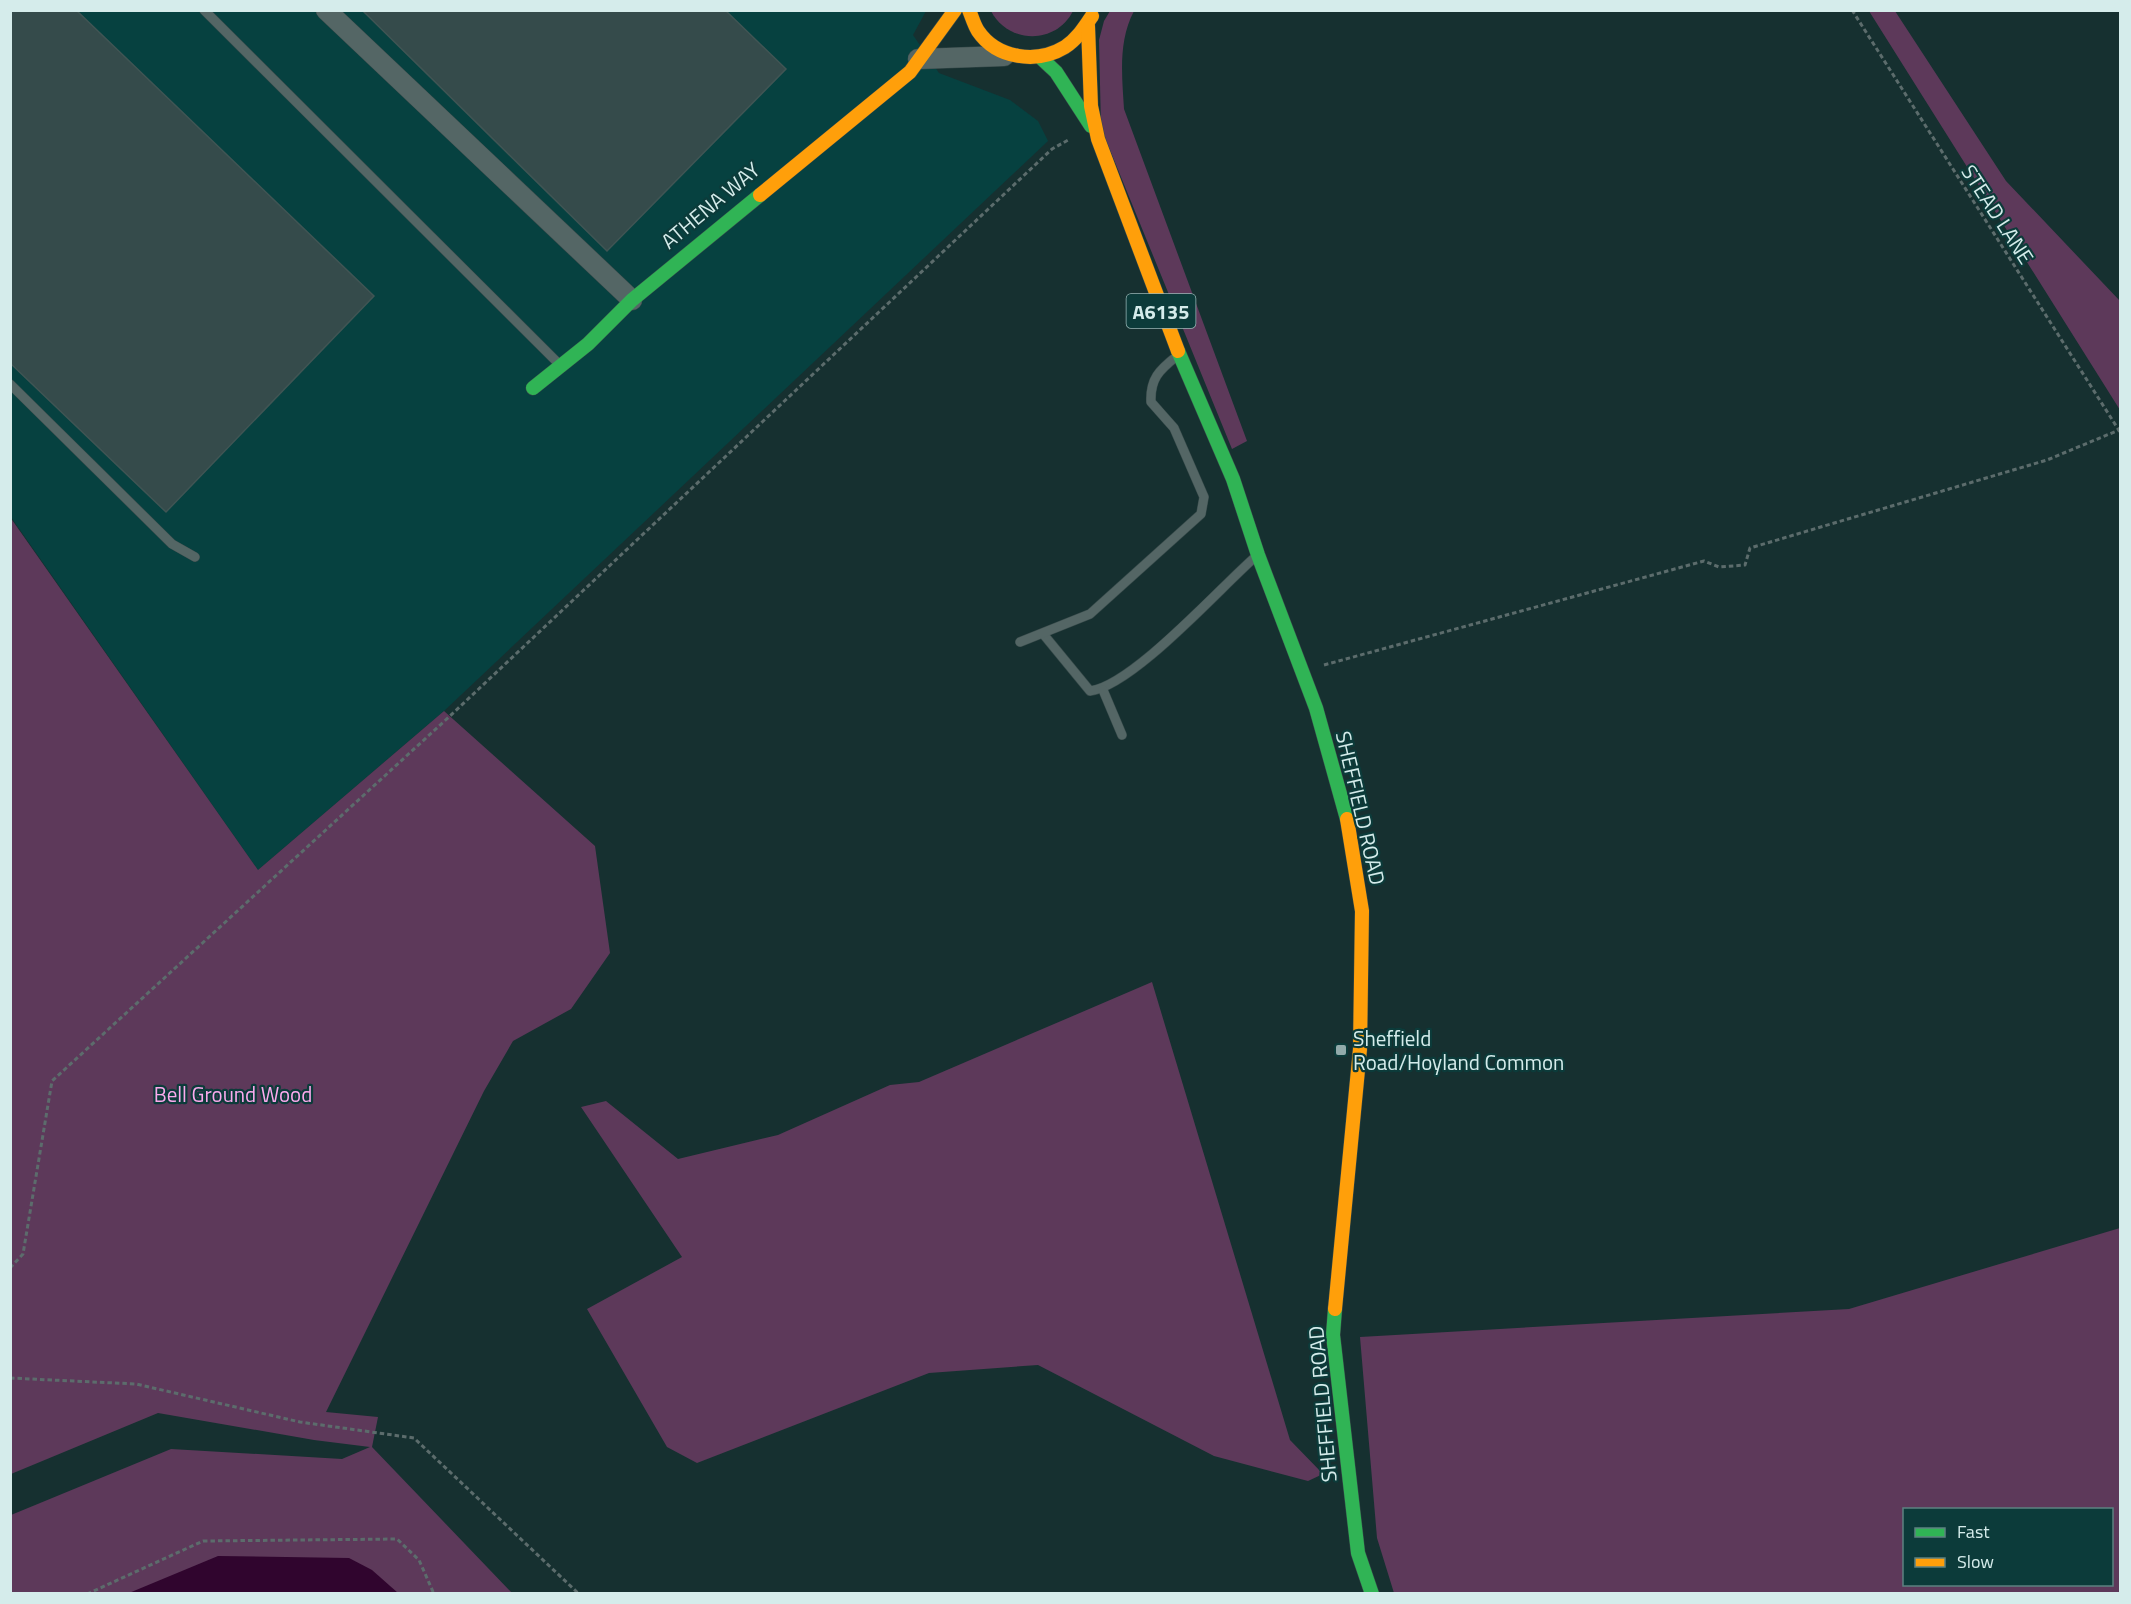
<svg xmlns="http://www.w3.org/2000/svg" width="2131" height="1604" font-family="'Titillium Web',sans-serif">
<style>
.built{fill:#064140}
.green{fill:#5d395a;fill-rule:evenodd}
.water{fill:#30052e}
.building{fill:#354b4b;stroke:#405554;stroke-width:1.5}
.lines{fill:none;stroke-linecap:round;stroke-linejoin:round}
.lane-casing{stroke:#374a4a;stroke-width:10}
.street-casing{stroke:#374a4a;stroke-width:21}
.fast-casing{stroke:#374a4a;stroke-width:15}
.slow-casing{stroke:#374a4a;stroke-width:15}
.path{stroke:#5c6c6c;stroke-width:3;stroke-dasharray:4.5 3;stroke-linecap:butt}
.lane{stroke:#546665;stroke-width:9}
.street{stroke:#546665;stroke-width:20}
.fast{stroke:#30b455;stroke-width:14}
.slow{stroke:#ff9f0a;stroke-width:14}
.poi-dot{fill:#92aaaa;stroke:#0c3b3a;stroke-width:2}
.labels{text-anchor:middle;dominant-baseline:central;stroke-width:4.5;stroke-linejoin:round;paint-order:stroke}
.shield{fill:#0c3b3a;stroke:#99b7b6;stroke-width:1.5}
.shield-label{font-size:20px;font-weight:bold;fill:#d5eceb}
.street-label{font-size:21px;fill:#d5eceb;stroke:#0c3b3a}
.poi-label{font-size:21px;fill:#d5eceb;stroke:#0c3b3a;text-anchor:start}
.park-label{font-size:21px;fill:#fbaaed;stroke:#0c3b3a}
</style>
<rect width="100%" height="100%" fill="#163030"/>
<path class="built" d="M10 11H926L913 35 939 73 1010 100 1038 121 1048 141 444 711 258 870 11 517Z"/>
<g class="green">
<path d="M991 11H1073C1056 45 1008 44 991 11Z"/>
<path d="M1110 11H1134C1118 41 1122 76 1124 109L1247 441 1232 449 1101 128 1099 40 1104 21Z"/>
<path d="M1869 11H1895L2006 181 2120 301V410Z"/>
<path d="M10 517 258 870 444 711 595 846 610 953 571 1009 513 1041 484 1091 326 1412 378 1417 372 1447 512 1593H11V1515L171 1449 342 1459 370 1447 314 1440 158 1413 11 1474Z"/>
<path d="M1152 982 1290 1440 1323 1474 1308 1481 1214 1456 1038 1365 929 1373 697 1463 667 1447 587 1309 682 1257 581 1107 606 1101 678 1159 778 1135 890 1085 919 1082Z"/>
<path d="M2120 1228V1593H1394L1377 1538 1360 1337 1849 1309ZM1904 1510H2112V1584H1904Z"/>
</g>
<path class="water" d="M218 1556 349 1558 372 1570 398 1593H129Z"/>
<g class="building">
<path d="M10 10H76L374 296 166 512 10 363Z"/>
<path d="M362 10H725L786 69 607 251Z"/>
</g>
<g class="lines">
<defs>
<g id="lane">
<path d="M204 10 559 364"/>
<path d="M10 384 172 544 195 557"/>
<path d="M1044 635 1090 691C1132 686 1218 590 1253 559"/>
<path d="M1020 642 1090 614 1201 514 1204 497 1174 428 1151 402C1150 379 1159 370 1177 356"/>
<path d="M1103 690 1122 735"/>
</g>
<g id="street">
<path d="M326 10 632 300"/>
<path d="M918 59 1004 56"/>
</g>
<g id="fast">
<path d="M1041 58 1056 72 1091 126"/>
<path d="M1178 351 1233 479 1258 555 1316 708 1347 819"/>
<path d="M533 388 588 344 632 300 760 195"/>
<path d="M1335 1309 1333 1335 1358 1553 1372 1594"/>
</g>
<g id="slow">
<path d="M969 10C972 17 974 25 978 31 997 59 1037 64 1065 47 1077 39 1084 28 1092 16"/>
<path d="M1088 26 1091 106 1098 139 1178 351"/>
<path d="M760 195 910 72 955 10"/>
<path d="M1335 1309 1360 1049 1362 911 1347 819"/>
</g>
</defs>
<use href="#lane" class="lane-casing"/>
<use href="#street" class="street-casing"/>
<use href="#fast" class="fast-casing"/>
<use href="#slow" class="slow-casing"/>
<g class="path">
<path d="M1852 10 2120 432"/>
<path d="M1324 665 1704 561 1719 567 1745 565 1750 548 2047 460 2119 430"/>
<path d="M10 1268 23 1254 52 1081 450 716 1052 149 1070 139"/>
<path d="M10 1378 136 1384 300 1422 414 1438 579 1594"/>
<path d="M87 1594 203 1541 397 1539 419 1560 434 1594"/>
</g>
<use href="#lane" class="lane"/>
<use href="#street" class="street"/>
<use href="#fast" class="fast"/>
<use href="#slow" class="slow"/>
</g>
<rect class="poi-dot" x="1335" y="1044" width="12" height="12" rx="3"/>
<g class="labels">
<rect class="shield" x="1126.5" y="294" width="69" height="34" rx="4.5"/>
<g class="shield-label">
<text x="1161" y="311">A6135</text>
</g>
<g class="street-label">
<text transform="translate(710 205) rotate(-40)">ATHENA WAY</text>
<text transform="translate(1998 214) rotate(57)">STEAD LANE</text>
<text transform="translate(1361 808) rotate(77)">SHEFFIELD ROAD</text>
<text transform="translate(1322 1404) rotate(-95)">SHEFFIELD ROAD</text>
</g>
<g class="poi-label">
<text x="1353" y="1038">Sheffield<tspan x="1353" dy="24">Road/Hoyland Common</tspan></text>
</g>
<g class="park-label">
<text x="233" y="1094">Bell Ground Wood</text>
</g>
</g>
<rect width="2131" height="1604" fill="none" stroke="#d5eceb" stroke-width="24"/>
<rect x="1903" y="1508" width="210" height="78" fill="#0c3b3a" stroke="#5c8281" stroke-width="1.5"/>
<rect x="1915" y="1528" width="30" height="9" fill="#30b455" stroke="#5c8281" stroke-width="1.5"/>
<text x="1957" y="1538" font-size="18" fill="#d5eceb">Fast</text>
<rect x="1915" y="1558" width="30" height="9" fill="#ff9f0a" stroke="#5c8281" stroke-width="1.5"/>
<text x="1957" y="1568" font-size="18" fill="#d5eceb">Slow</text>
</svg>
